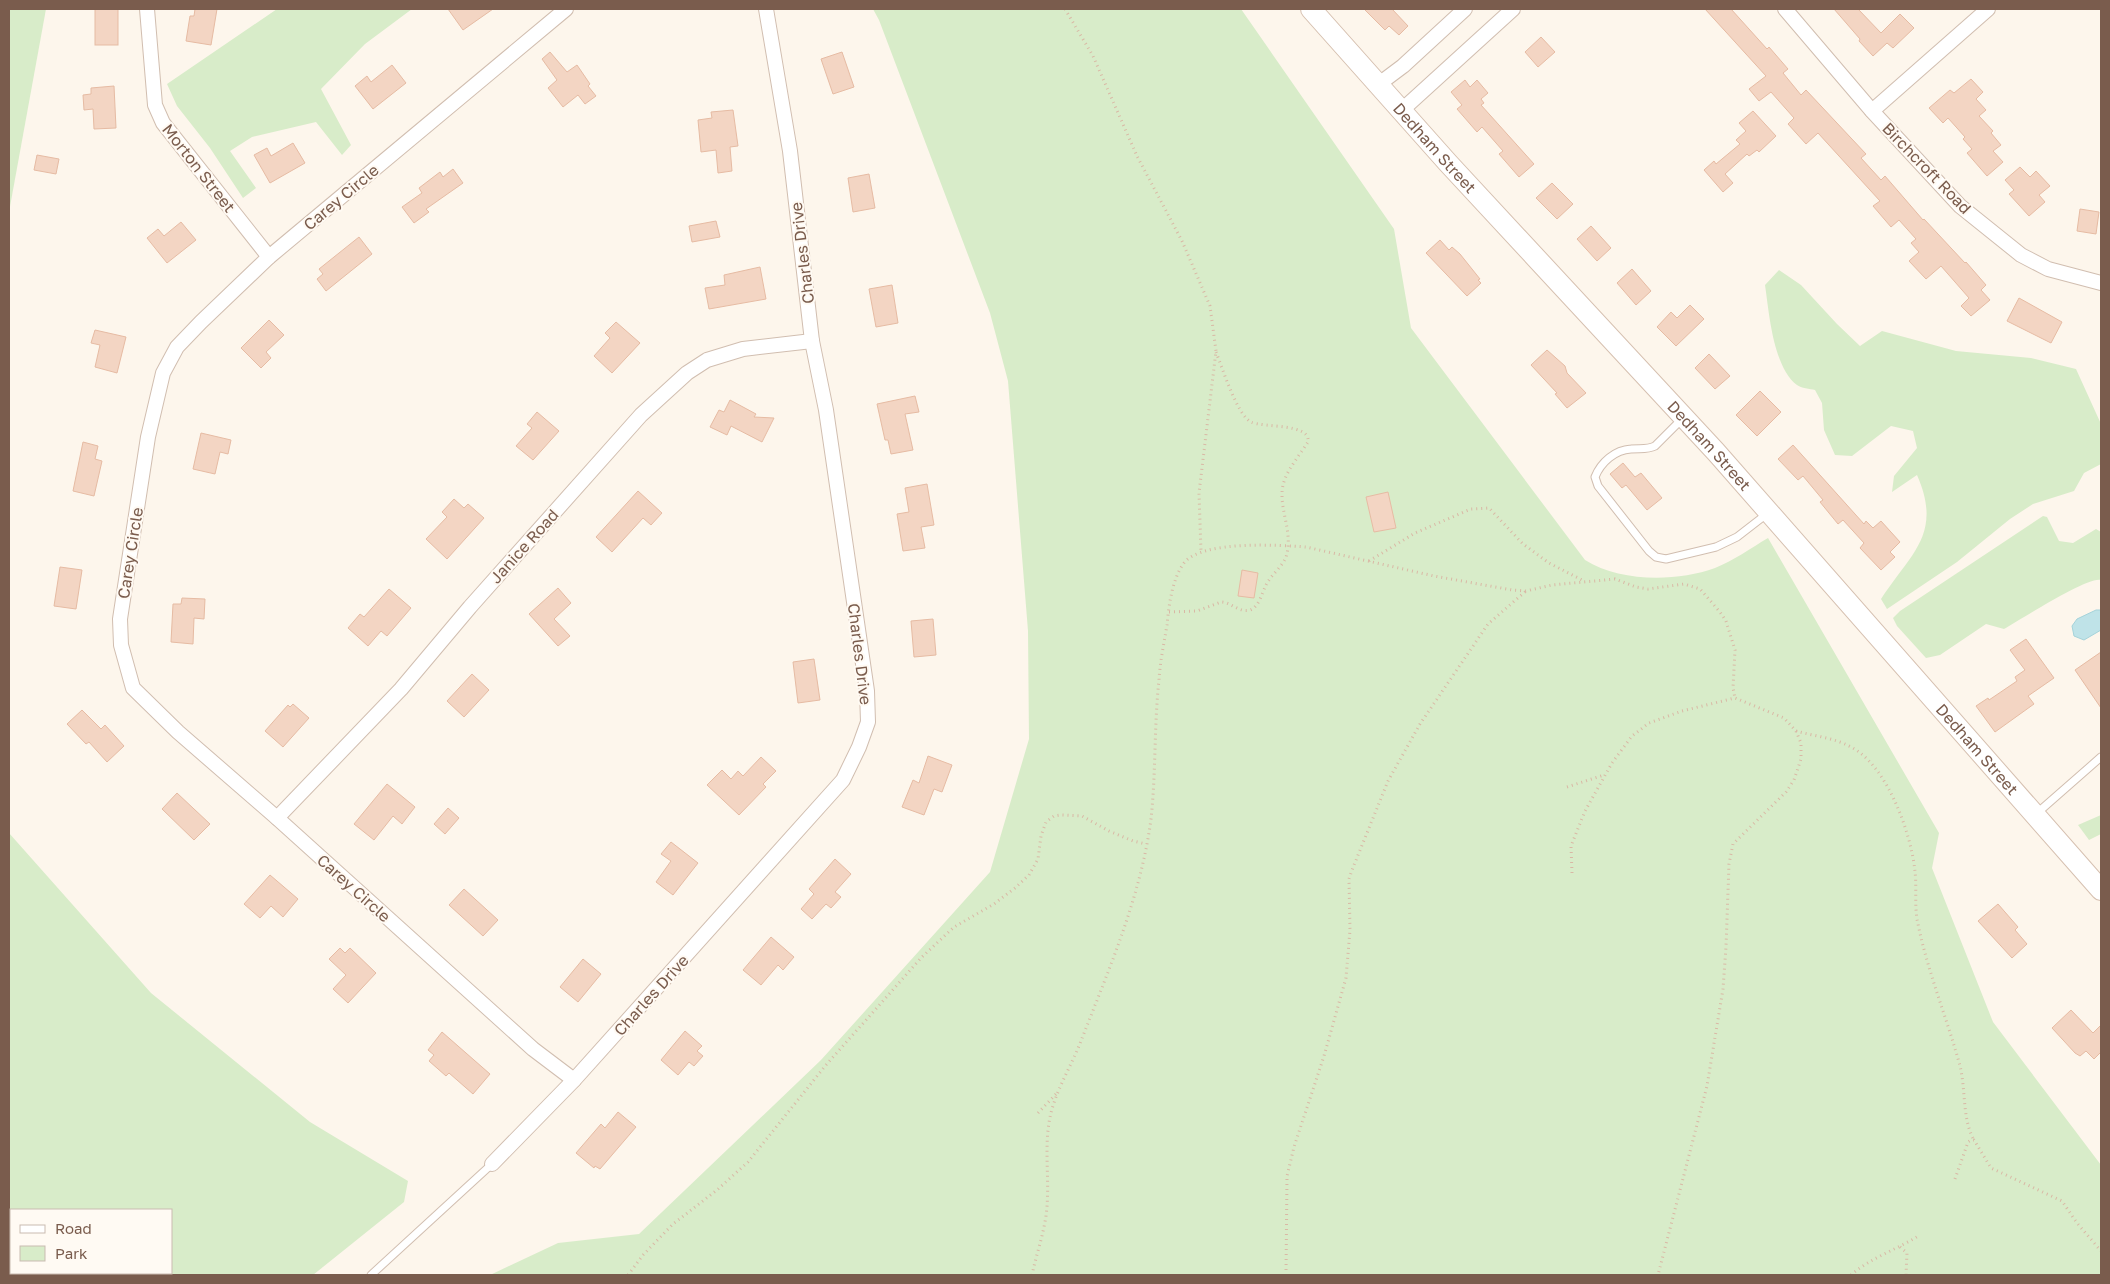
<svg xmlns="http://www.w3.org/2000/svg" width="2110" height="1284" font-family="'Golos Text',sans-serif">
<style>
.green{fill:#d8ecc9;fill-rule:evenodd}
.water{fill:#bfe3e8;stroke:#a5d3da}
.building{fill:#f3d5c3;stroke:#e6bba3}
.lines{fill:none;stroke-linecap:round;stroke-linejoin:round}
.service-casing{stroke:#d1beb0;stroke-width:9}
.minor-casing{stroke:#d1beb0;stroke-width:16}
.secondary-casing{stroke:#d6c0b0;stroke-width:22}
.path{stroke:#d9b8a5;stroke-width:3;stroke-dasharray:1 4;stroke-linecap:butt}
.service{stroke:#fff;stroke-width:7}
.minor{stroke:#fff;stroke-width:14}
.secondary{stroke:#fff;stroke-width:20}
.labels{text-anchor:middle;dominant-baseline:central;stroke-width:4;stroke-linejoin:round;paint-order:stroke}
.street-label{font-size:16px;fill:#7a5c4d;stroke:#fffaf3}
</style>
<rect width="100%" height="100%" fill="#fdf6ec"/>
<g class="green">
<path d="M9 9H46L9 212Z"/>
<path d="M277 9H412L365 44 321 89 351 145 342 155 316 122 252 137 230 151 256 188 243 198 210 148 177 106 167 84Z"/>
<path d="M873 9H1241L1394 229 1411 328 1585 560C1620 582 1676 582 1715 568 1733 561 1751 548 1768 538L1939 833 1932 868 1993 1022 2101 1165V1275H490L558 1243 639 1234 821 1060 990 872 1029 739 1028 631 1008 381 990 313 879 20Z"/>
<path d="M1779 270 1801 285 1837 324 1860 346 1882 331 1956 351 2031 358 2076 369 2101 424V464L2084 473 2074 491 2033 504 2010 519 1957 562 1887 609 1881 599C1911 553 1943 534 1917 475L1892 492 1894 476 1917 448 1913 431 1891 426 1852 456 1835 455 1824 430 1822 403 1815 390C1810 389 1801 388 1797 385 1773 367 1769 312 1765 285Z"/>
<path d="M2043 516 2047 517 2059 541 2073 543 2096 529 2101 532V580C2088 576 2020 620 2004 629L1986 624 1940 655 1926 658 1897 626 1893 618 1900 611Z"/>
<path d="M2101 815V834L2089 840 2078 825Z"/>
<path d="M9 833 151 993 310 1122 408 1181 404 1202 313 1275H9ZM11 1210H171V1273H11Z"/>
</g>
<path class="water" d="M2096 610H2101V630L2084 640 2074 636 2072 626 2077 619Z"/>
<g class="building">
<rect x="95" y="9" width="23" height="36"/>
<path d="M195 9H217L211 45 186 41 190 16H194Z"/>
<path d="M448 9H493L463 30Z"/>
<path d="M1364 9H1392L1408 26 1399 35 1389 26 1385 30Z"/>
<path d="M1705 9H1731L1767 49 1769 47 1788 69 1783 73 1801 95 1806 90 1866 154 1861 158 1881 180 1885 176 1923 220 1924 219 1965 263 1966 262 1986 285 1981 290 1990 300 1971 316 1961 306 1969 298 1941 266 1926 279 1909 261 1919 252 1911 243 1916 239 1899 220 1891 227 1873 206 1880 201 1818 133 1806 144 1788 124 1794 118 1771 92 1759 101 1749 89 1766 76Z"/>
<path d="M1834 9H1858L1881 33 1900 14 1914 28 1893 48 1887 43 1873 56 1859 41 1860 39Z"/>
<path d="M1541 37 1555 52 1538 67 1525 52Z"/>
<path d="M550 52 567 72 577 65 590 84 588 86 596 96 585 104 578 95 563 107 548 88 557 80 542 59Z"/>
<path d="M842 52 854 87 833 94 821 59Z"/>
<path d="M392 65 406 83 373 109 355 86 367 76 371 82Z"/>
<path d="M1971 79 1983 92 1976 99 1986 110 1979 116 1993 131 1991 133 2001 145 1993 151 2003 162 1987 176 1967 153 1972 149 1963 139 1965 137 1948 118 1943 123 1929 108 1950 90 1954 93Z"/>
<path d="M1465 80 1470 87 1477 80 1488 93 1481 99 1484 103 1481 105 1534 164 1519 177 1499 154 1503 151 1482 127 1477 132 1457 109 1462 105 1451 92Z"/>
<path d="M114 86 116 128 94 129 93 109 84 110 83 95 91 94V88Z"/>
<path d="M733 110 738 146 730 147 732 171 718 173 716 150 701 152 698 120 712 118 711 112Z"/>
<path d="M1753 111 1776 136 1759 152 1757 150 1749 156 1747 154 1725 174 1733 183 1723 192 1704 170 1714 161 1716 164 1740 144 1736 140 1746 131 1739 123Z"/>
<path d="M293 143 305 163 270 183 254 155 267 148 271 156Z"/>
<path d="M37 155 59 159 56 174 34 170Z"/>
<path d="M2020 167 2030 177 2036 171 2050 186 2039 195 2045 202 2029 216 2009 194 2014 190 2005 180Z"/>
<path d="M453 169 463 183 426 209 429 212 414 223 402 207 422 193 419 188 440 172 443 177Z"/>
<path d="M869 174 875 208 853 212 848 178Z"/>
<path d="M1552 183 1573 204 1557 219 1536 198Z"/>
<path d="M2080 209 2099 212 2096 234 2077 231Z"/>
<path d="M716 221 720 237 692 242 689 226Z"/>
<path d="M181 222 196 240 167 263 147 238 158 229 164 236Z"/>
<path d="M1591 226 1611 248 1597 261 1577 239Z"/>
<path d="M359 237 372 254 326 291 317 279 323 274 319 269Z"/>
<path d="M1440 240 1449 250 1452 247 1460 254 1480 279 1478 280 1481 283 1467 296 1426 253Z"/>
<path d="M760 267 766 299 709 309 705 288 725 285 724 275Z"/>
<path d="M1632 269 1651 291 1636 305 1617 283Z"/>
<path d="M892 285 898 323 876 327 869 289Z"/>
<path d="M2019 298 2062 322 2051 343 2007 321Z"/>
<path d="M1690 305 1704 319 1676 346 1657 327 1671 312 1677 318Z"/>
<path d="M269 320 284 335 266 352 271 358 261 368 241 348Z"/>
<path d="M616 322 640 343 612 373 594 356 610 338 605 333Z"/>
<path d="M95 330 126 337 117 373 95 367 100 345 91 343Z"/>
<path d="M1547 350 1565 366 1567 373 1586 393 1567 408 1555 394 1557 393 1531 365Z"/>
<path d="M1709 354 1730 376 1715 389 1695 368Z"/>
<path d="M1760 391 1781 412 1757 436 1736 415Z"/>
<path d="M915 396 919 412 905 414 913 450 891 454 888 440H885L877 404Z"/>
<path d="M730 400 756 414 754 417 774 418 762 442 731 426 727 435 710 427 719 410 724 412Z"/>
<path d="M537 412 559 431 533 460 516 446 532 428 527 424Z"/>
<path d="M201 433 231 440 228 454 220 452 215 474 193 469Z"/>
<path d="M83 442 98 446 95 459 102 461 94 496 73 491Z"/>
<path d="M1793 445 1864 524 1866 521 1873 528 1881 521 1900 542 1890 552 1895 557 1881 570 1860 548 1864 543 1843 520 1838 524 1820 502 1823 500 1803 476 1798 480 1778 459Z"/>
<path d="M1623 463 1635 477 1641 473 1662 498 1647 510 1626 485 1622 488 1610 474Z"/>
<path d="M927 484 934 525 921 527 925 548 903 551 897 514 909 512 905 488Z"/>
<path d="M638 491 662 513 651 525 643 518 612 552 596 537Z"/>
<path d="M1388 492 1396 528 1374 532 1366 497Z"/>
<path d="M454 499 464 508 468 504 484 518 447 559 426 539 447 517 442 512Z"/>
<path d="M60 567 82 570 76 609 54 606Z"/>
<path d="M1242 570 1258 573 1254 598 1238 596Z"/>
<path d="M558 588 571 603 554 619 570 636 558 646 529 614Z"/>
<path d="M389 589 411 608 387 636 381 631 368 646 348 628 360 614 364 617Z"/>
<path d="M182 598 205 599 204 619 194 618 193 644 171 642 173 604H181Z"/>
<path d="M933 619 936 655 914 657 911 621Z"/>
<path d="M2026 639 2054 678 2028 696 2034 704 1995 732 1976 706 1988 698 1989 700 2017 681 2015 677 2025 670 2010 650Z"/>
<path d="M2101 652V708L2075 670Z"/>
<path d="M814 659 820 700 798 703 793 662Z"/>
<path d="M472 674 489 690 464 717 447 701Z"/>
<path d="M293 704 309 718 283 747 265 731 288 705 290 707Z"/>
<path d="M82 710 101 729 105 725 124 746 107 762 89 742 86 744 67 724Z"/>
<path d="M928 756 952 765 942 792 934 789 924 815 902 807 913 780 919 783Z"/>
<path d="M761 757 776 771 763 784 766 787 739 815 707 785 722 770 731 779 738 771 743 776Z"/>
<path d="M387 784 415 807 402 824 393 816 374 840 354 824Z"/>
<path d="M177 793 210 824 194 840 162 809Z"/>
<path d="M448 808 459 818 445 834 434 824Z"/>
<path d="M671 842 698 863 673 895 656 882 671 861 661 854Z"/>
<path d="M835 859 851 874 835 892 841 897 831 908 826 904 812 919 801 909 814 894 809 889Z"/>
<path d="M270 875 298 899 283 917 271 906 260 918 244 904Z"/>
<path d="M464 889 498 920 483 936 449 905Z"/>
<path d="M1998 904 2018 927 2015 930 2027 944 2012 958 1978 921Z"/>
<path d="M771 937 794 957 783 970 778 965 761 985 743 970Z"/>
<path d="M340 948 345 953 350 948 376 973 348 1003 333 989 346 975 329 959Z"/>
<path d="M583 959 601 974 578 1002 560 987Z"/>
<path d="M2071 1010 2093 1033 2101 1025V1052L2094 1059 2086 1051 2080 1056 2075 1053 2052 1028Z"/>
<path d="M685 1031 702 1046 697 1051 703 1056 694 1066 689 1062 678 1075 661 1060Z"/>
<path d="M442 1032 490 1074 473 1094 449 1073 446 1076 429 1061 434 1055 428 1050Z"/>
<path d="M618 1112 636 1127 600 1169 595 1166 594 1168 576 1153 601 1124 605 1128Z"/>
</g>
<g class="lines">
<defs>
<g id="service">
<path d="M1682 419 1655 446C1647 450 1640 448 1631 449 1615 450 1601 462 1595 477L1598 486 1649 551 1656 557 1666 559 1716 547 1737 537 1768 513"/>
<path d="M2036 814 2101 757"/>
<path d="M371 1275 492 1164"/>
</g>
<g id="minor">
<path d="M147 9 155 105 163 123 269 257"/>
<path d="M566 9 269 257 201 322 177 347 163 373 148 437 120 619 121 645 133 688 178 732 277 818 533 1049 574 1080"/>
<path d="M1785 9 1872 111 1960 206 2021 255 2048 269 2101 283"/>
<path d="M1379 84 1403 66 1465 9"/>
<path d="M1402 110 1513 9"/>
<path d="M1872 111 1988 9"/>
<path d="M277 818 401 689 470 607 641 415 687 373 707 360 743 349 812 341"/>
<path d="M492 1164 574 1080 843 780 859 747 868 722 867 691 826 410 812 341 790 151 766 9"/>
</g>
<g id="secondary">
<path id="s1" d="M1311 9 1448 163 1716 452 2101 890"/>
</g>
</defs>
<use href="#service" class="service-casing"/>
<use href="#minor" class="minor-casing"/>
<use href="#secondary" class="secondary-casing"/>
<g class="path">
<path d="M1065 9 1093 56 1137 156 1182 241 1210 306 1216 351 1199 493 1201 552"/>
<path d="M1369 561 1415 533 1471 509 1489 508 1523 544 1549 563 1584 581"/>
<path d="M1169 612 1197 611 1221 602C1231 602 1239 613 1250 610 1259 607 1262 593 1266 585 1271 575 1282 567 1286 557 1294 532 1278 509 1283 485 1287 469 1300 455 1308 442 1311 423 1264 428 1251 422 1237 415 1222 367 1216 352"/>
<path d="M1796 731C1814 736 1835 738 1851 747 1887 765 1911 833 1915 871 1917 889 1914 907 1918 924 1928 973 1947 1018 1960 1066 1966 1090 1962 1119 1974 1140"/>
<path d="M1567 787 1604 775"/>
<path d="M1572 873 1571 846 1585 811 1612 763 1632 736 1649 723 1682 711 1735 698 1784 718 1796 731 1801 743V759L1794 780 1786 792 1733 844 1729 864 1726 947 1723 989 1707 1086 1658 1275"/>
<path d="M1038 1113 1056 1094"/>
<path d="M1955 1179 1968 1142 1971 1140H1974L1991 1168 2062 1201 2077 1223 2101 1251"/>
<path d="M1900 1247 1907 1253 1906 1275"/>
<path d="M628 1275 643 1255 673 1224 717 1190 748 1162 826 1065 922 957 954 927 994 904 1015 888 1029 875 1038 859 1041 836 1046 822 1054 816 1061 815 1082 816 1109 831 1133 841 1146 844"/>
<path d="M1032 1275C1036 1256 1043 1236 1046 1216 1051 1180 1042 1144 1052 1109 1059 1085 1072 1064 1081 1041 1109 969 1141 896 1151 819 1156 773 1154 726 1159 680 1160 662 1164 643 1167 625 1169 605 1172 579 1184 563 1202 540 1279 545 1306 547L1434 576 1512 590 1526 591 1552 585 1615 579 1636 587 1648 589 1684 584 1700 589 1720 612 1726 621 1735 650 1733 688 1735 698"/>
<path d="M1286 1275 1287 1176 1294 1147 1324 1056 1346 978 1350 930 1349 879 1352 870 1388 781 1420 724 1488 624 1526 591"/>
<path d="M1851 1275C1870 1258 1898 1249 1920 1235"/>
</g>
<use href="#service" class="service"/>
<use href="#minor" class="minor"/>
<use href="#secondary" class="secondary"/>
</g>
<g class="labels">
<g class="street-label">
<text stroke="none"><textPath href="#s1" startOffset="186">Dedham Street</textPath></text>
<text transform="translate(199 168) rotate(52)">Morton Street</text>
<text transform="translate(1927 168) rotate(46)">Birchcroft Road</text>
<text transform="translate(341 197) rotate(-40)">Carey Circle</text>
<text transform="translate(802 253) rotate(-97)">Charles Drive</text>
<text stroke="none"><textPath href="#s1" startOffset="591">Dedham Street</textPath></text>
<text transform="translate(524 546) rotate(-48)">Janice Road</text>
<text transform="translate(130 553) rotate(-81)">Carey Circle</text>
<text transform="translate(860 654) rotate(83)">Charles Drive</text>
<text stroke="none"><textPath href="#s1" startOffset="996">Dedham Street</textPath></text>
<text transform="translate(354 888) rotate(42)">Carey Circle</text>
<text transform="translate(651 995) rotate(-48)">Charles Drive</text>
</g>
</g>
<rect width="2110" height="1284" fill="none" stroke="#7a5c4d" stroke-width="20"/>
<rect x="10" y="1209" width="162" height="65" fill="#fffaf3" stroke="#cabbb1"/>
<rect x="20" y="1225" width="25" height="8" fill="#ffffff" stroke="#cabbb1"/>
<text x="55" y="1234" font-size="15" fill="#7a5c4d">Road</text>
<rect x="20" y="1246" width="25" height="15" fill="#d8ecc9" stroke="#cabbb1"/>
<text x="55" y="1259" font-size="15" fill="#7a5c4d">Park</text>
</svg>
